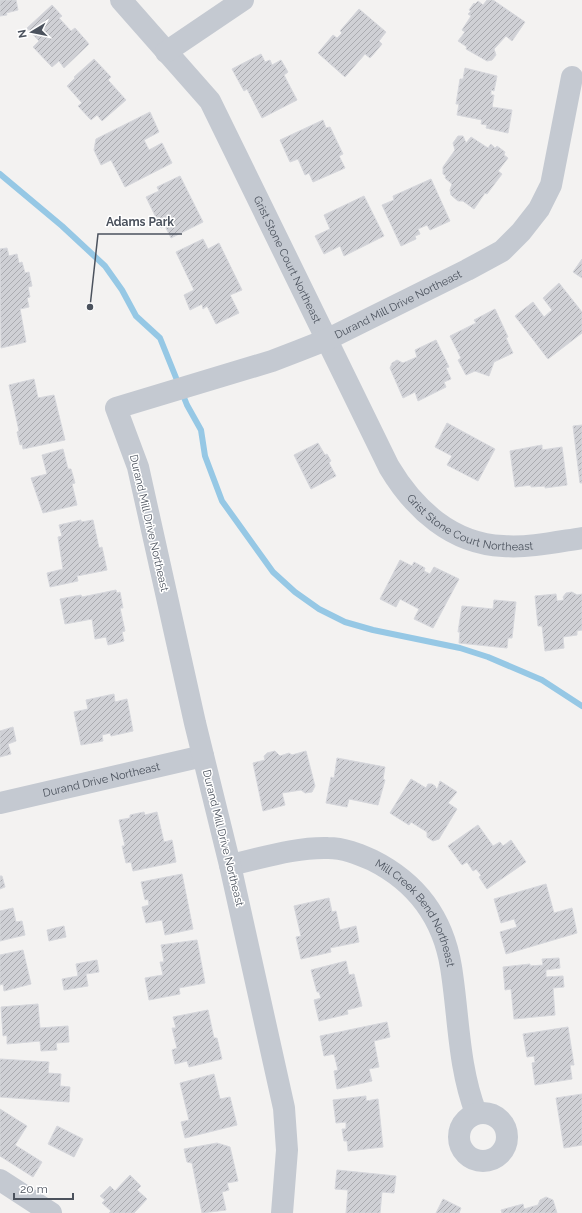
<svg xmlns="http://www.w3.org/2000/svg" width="582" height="1213" font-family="Raleway,sans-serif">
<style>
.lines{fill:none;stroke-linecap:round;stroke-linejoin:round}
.stream{stroke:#96c8e5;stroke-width:6}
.building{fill:url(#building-hatch);stroke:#d6d7dc}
.street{stroke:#c4c9d1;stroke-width:22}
.labels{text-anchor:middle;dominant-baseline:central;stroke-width:3;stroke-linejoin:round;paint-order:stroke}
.street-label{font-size:11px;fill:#4b525d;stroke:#fff}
.leader{fill:none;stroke:#4b525d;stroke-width:1.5}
.callout-dot{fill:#4b525d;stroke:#fff;stroke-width:1.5}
.callout-label{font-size:12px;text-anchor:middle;font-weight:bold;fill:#4b525d;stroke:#fff;stroke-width:3;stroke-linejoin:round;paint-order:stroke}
</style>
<defs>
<pattern id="building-hatch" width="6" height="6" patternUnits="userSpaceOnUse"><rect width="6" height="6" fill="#cfd0d5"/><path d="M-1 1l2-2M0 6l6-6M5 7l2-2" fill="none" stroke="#aaabb0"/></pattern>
</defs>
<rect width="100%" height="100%" fill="#f3f2f1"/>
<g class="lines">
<path class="stream" d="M0 174 62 226 105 266 122 290 136 316 160 338 187 405 201 430 205 456 222 501 273 572 295 592 319 609 345 622 373 630 460 648 488 657 542 680 582 706"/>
</g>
<g class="building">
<path d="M0 0H16L18 10 6 13 7 15 0 16Z"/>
<path d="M487 0H493L525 22 512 41 506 36 494 49 496 55 492 60 487 61 466 49 467 47 458 41 465 32 462 30 471 16 468 14 471 11 469 10 474 3 475 4 478 1 483 5Z"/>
<path d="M52 5 62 16 59 18 71 31 75 28 89 44 64 68 59 61 52 67 33 47 39 41 27 28Z"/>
<path d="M359 9 386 32 379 41 382 44 372 56 370 58 365 54 345 77 318 53 333 35 337 38 342 33 340 31Z"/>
<path d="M261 54 265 62 270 60 272 65 281 60 288 72 284 75 297 100 262 118 247 89 244 91 232 69Z"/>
<path d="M94 59 111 77 108 80 126 100 102 121 97 115 91 120 78 106 82 103 67 86 75 78 74 77Z"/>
<path d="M465 68 497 76 494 91 491 90V95H494L492 107 512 110 508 133 486 128 487 125 481 124 482 120 457 115 459 104H456L460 79H463Z"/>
<path d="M150 112 159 132 144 140 149 150 162 143 172 163 125 187 111 160 101 165 94 150 96 139Z"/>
<path d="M323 120 326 128 330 127 343 154 339 156 345 168 313 182 309 173 305 175 298 159 290 162 280 140Z"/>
<path d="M458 136H463L466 143 471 137 488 148 491 144 495 148 497 146 505 152 504 155 508 158 498 171 502 174 487 194 485 193 474 209 463 201H458L451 195 450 190 452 184 445 178 446 176 443 174V167L455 150 453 143Z"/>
<path d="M180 176 203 222 171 238 165 226 161 228 146 197 159 191 157 187Z"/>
<path d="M431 179 450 221 430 230 427 225 418 229 420 234 415 236 416 239 401 246 382 205 394 200 393 196Z"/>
<path d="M364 196 384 236 344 256 340 246 324 254 315 236 330 229 324 215Z"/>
<path d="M203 239 208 249 219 243 242 290 230 295 239 313 216 324 207 306 203 309 202 304 190 310 184 295 194 290 176 252Z"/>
<path d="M7 248 9 256 17 254 19 263 22 262 25 273 29 272 32 286 28 287 30 297 27 298 29 307 20 309 26 342 1 348 0 249Z"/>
<path d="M582 259V278L573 272Z"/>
<path d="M559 283 582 312V333L548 359 515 316 533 302 544 317 552 310 543 298Z"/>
<path d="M495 309 508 337 506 338 513 353 494 362 489 376 475 371 466 375 458 360 461 358 450 336 476 323 474 320Z"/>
<path d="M436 340 449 367 446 368 451 379 444 382 446 387 418 401 415 392 403 398 390 368 392 363 397 360 403 363 417 357 415 350Z"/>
<path d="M34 379 38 398 54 395 65 440 23 449 22 444 20 445 17 432 19 431 9 385Z"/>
<path d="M447 423 495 449 478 481 447 465 452 456 435 447Z"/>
<path d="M582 425V483H580L573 426Z"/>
<path d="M318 443 325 455 327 454 331 461 329 463 336 476 311 489 294 455Z"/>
<path d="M542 445V450L562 447 567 485 545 488V486L531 487V485L515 487 510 451Z"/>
<path d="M63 449 68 469H71L75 483 72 484 77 505 43 513 31 478 47 474 42 455Z"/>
<path d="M81 520V522L93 520 99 548 102 547 107 570 77 576 78 581 50 587 47 573 63 569 58 537 62 536 59 525Z"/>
<path d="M400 560 412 566 414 562 425 568 424 571 430 574 434 567 459 579 433 628 414 619 419 609 400 599 396 607 380 599Z"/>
<path d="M116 590 117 593 120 592 123 608H120L125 631 122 632 124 641 108 645 106 637 95 639 92 619 65 624 60 599 81 595 82 597Z"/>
<path d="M572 592 577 595 582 594V630L577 631V635L563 637 564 648 545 651 542 626H538L535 596 556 594 557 601 564 600 563 597 566 593Z"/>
<path d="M494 600 516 602 512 638H508L507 648 459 643 460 632H458L462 606 493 609Z"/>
<path d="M114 694 115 702 127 699 133 731 111 736 110 733 102 735 103 741 81 745 74 712 88 709 86 700Z"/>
<path d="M13 727 16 741 8 744 11 754 0 757V731Z"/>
<path d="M275 751 280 756 289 753 292 755 306 751 315 786 312 792 305 793 301 790 282 793 285 805 263 811 253 763 265 760 264 756 267 753Z"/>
<path d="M337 758 385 767 383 779 385 780 378 805 349 799 347 807 326 803 331 777 334 778Z"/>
<path d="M411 779 426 788 428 784H432L435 786 437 790 440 781 457 792 448 803 457 809 439 839 433 841 427 837V832L411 822 409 825 390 813Z"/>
<path d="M144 812 145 815 157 812 164 842 172 840 176 862 133 871 131 862 126 863 122 846H125L119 820 130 818V815Z"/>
<path d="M478 825 493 846 500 842 503 846 511 840 526 862 487 889 479 877 481 875 476 869 473 871 467 862 462 865 448 846Z"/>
<path d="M182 874 193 929 165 935 162 920 146 923 142 907 149 905 148 899 145 900 141 882Z"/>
<path d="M0 876H2L5 887 0 889Z"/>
<path d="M546 884 554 913 572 908 577 933 506 954 500 932 517 927 514 919 501 923 494 899Z"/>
<path d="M329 898 332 912 336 911 340 930 356 926 359 942 330 948 331 952 301 959 296 937 301 936 294 906Z"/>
<path d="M13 908 16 922 22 921 25 935 0 941V911Z"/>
<path d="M64 926 66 937 49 941 47 930Z"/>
<path d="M197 940 205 983 179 988 180 994 149 1000 145 978 163 975 160 962H164L161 945Z"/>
<path d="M23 950 31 984 4 991 3 984 0 985V955Z"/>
<path d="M559 958 560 968 546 970V977L563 976 564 987 553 988 555 1015 514 1019 511 989 505 990 503 967 530 964V966L543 965 542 959Z"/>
<path d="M97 960 99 972 86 974 88 986 64 990 62 979 78 976 76 964Z"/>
<path d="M346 961 349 975 354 974 362 1006 347 1010 348 1014 319 1021 314 1000 321 998 319 992H317L311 970Z"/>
<path d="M38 1004 40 1028 68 1026 69 1042 56 1043 57 1050 41 1051 40 1041 7 1044V1035L3 1036 1 1007Z"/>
<path d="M208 1010 214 1038H217L222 1059 189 1067 187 1061 175 1064 172 1050 177 1048 172 1028H176L173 1017Z"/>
<path d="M387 1022 390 1037 374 1041 379 1067 369 1069 372 1081 337 1089 334 1071 338 1070 334 1054 324 1056 320 1036Z"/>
<path d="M568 1027 574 1065H570L572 1079 535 1085 532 1063 535 1062 534 1056 527 1057 523 1034Z"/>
<path d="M0 1059 49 1062 48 1073 61 1074 60 1086 70 1087 69 1102 0 1097Z"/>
<path d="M214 1074 220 1099 230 1097 237 1125 185 1138 181 1122 189 1120 180 1083Z"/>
<path d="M582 1094V1145L564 1148 556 1098Z"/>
<path d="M366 1096V1101L378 1099 383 1147 348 1151 347 1141H344L342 1129H346V1122L336 1123 333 1100Z"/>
<path d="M0 1109 27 1126 15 1145 42 1162 33 1177 0 1156Z"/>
<path d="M57 1126 83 1139 74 1157 48 1144Z"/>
<path d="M217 1143 230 1147 238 1181 227 1183 229 1190 222 1192 226 1210 202 1213 192 1163 187 1162 184 1149Z"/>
<path d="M337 1170 396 1176 394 1193 382 1192 380 1213H346L348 1190 335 1189Z"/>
<path d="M130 1175 141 1186 137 1190 147 1199 134 1213H109L111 1211 102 1203 105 1200 100 1196 110 1186 115 1191Z"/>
<path d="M546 1197 553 1200 557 1213H502L501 1210 523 1204 524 1209 538 1205 540 1200Z"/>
<path d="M443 1199 461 1208 459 1213H460H436Z"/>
</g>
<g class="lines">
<g class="street">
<path id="s1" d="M121 0 210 101 389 467C414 509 452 544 503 546 529 548 556 542 582 538"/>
<path d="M166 52 243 0"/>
<path id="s2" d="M0 803 203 756"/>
<path id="s3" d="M230 865C262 858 296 847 328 848 344 848 358 854 372 860 416 882 443 918 451 967 459 1017 458 1066 476 1113"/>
<circle cx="483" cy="1137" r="24"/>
<path d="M0 1180 51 1213"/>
<path id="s4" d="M282 1213 287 1150 284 1108 230 865 195 723 138 467 116 408 272 361 298 351 326 340 467 270 502 251 521 232 539 209 551 185 572 77"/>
</g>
</g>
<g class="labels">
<g class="street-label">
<text stroke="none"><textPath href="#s1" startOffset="311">Grist Stone Court Northeast</textPath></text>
<text stroke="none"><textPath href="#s4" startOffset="1127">Durand Mill Drive Northeast</textPath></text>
<text stroke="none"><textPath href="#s1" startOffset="647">Grist Stone Court Northeast</textPath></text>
<text transform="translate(149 523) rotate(77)">Durand Mill Drive Northeast</text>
<text stroke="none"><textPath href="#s2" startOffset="104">Durand Drive Northeast</textPath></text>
<text transform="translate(223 838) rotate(76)">Durand Mill Drive Northeast</text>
<text stroke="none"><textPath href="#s3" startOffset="217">Mill Creek Bend Northeast</textPath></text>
</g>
</g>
<path class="leader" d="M90 307L98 234H182"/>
<circle class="callout-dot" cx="90" cy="307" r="4"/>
<g class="callout-label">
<text x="140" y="226">Adams Park</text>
</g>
<g transform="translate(32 32) rotate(260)" stroke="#ffffff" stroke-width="3" paint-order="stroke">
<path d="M0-3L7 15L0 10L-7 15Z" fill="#4b525d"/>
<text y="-6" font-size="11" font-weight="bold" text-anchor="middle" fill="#4b525d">N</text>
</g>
<path d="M14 1193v6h59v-6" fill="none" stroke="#4b525d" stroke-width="2"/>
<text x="20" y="1193" font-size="12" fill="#4b525d" stroke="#ffffff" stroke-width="3" paint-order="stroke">20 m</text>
</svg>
